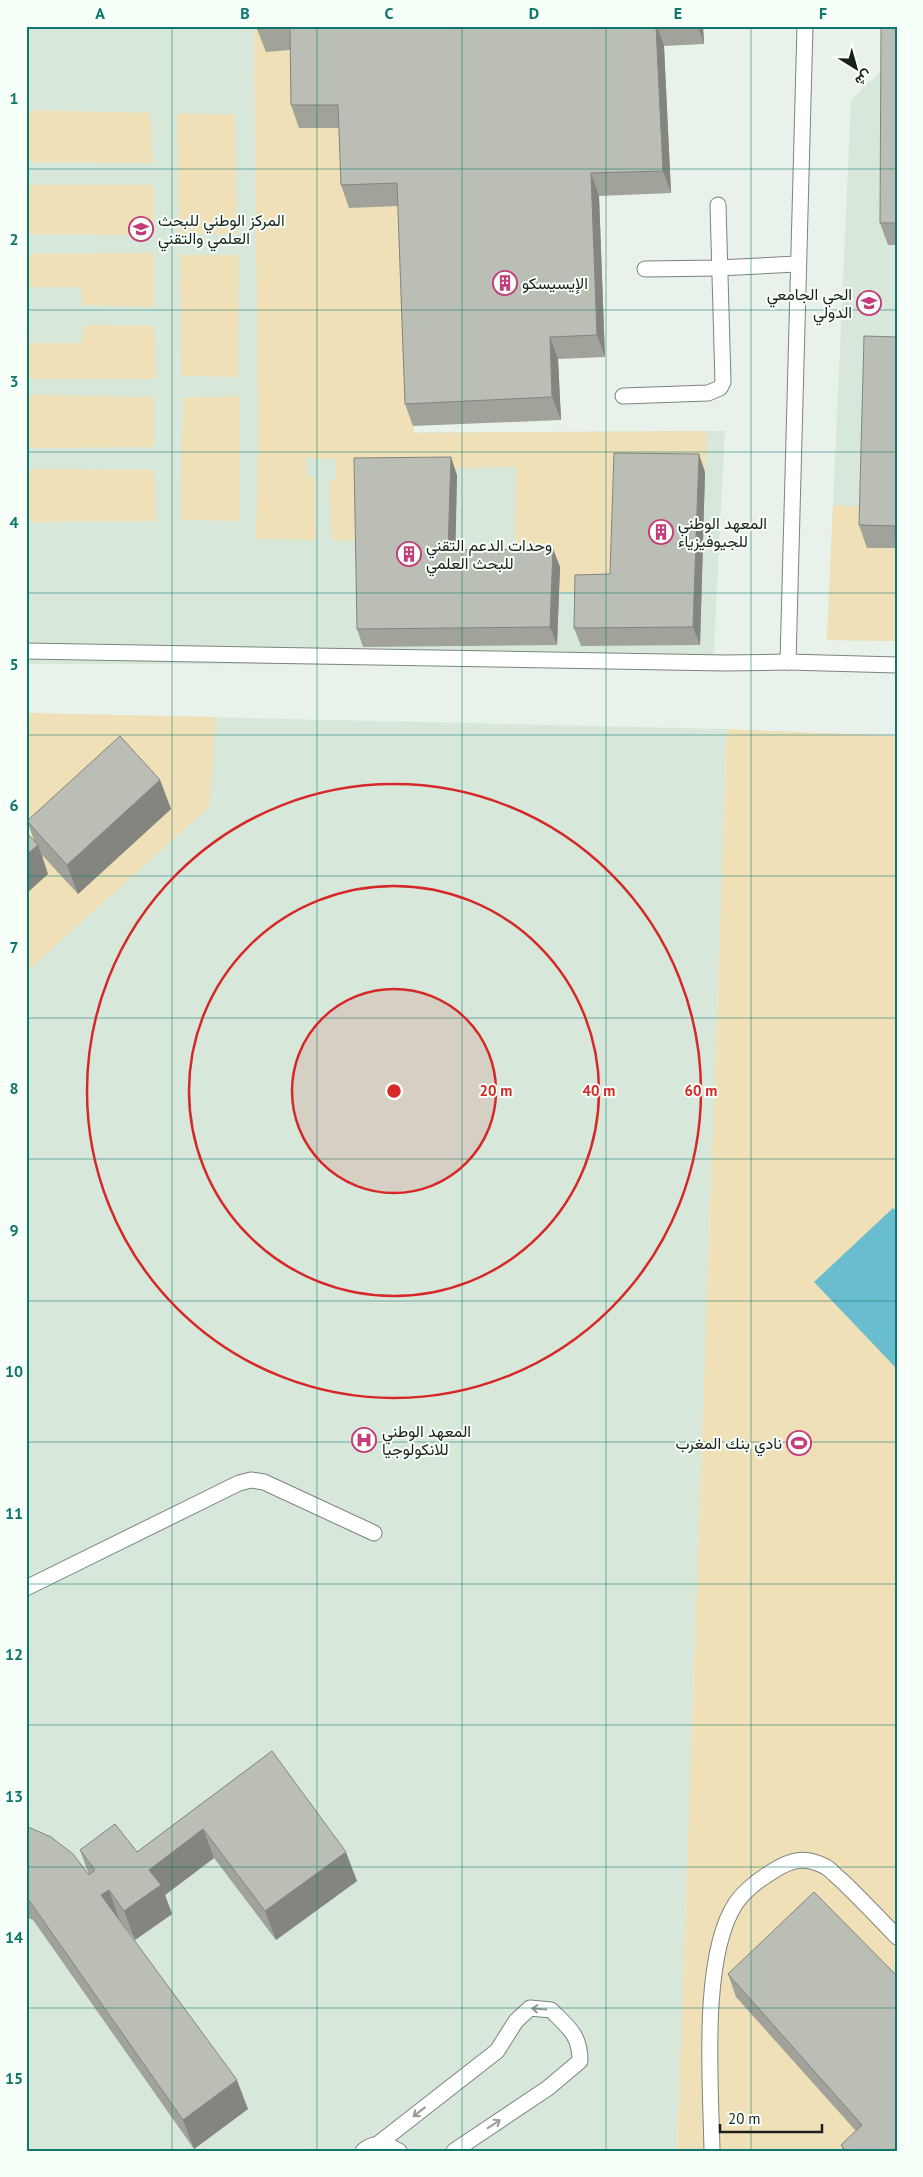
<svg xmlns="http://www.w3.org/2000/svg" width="923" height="2177" font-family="'PT Sans',Vazirmatn,sans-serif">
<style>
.built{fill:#d7e8da}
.green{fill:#f0e0b7}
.water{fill:#6abdcf}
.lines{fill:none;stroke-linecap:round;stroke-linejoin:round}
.lane-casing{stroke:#7b847d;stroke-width:17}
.lane{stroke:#fff;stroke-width:15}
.wall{fill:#a1a39b}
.shaded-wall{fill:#83857e}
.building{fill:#bbbeb4;stroke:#83857e}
.oneway{stroke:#999b99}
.grid{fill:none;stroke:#0f766e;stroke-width:1;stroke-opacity:0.55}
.ring{fill:none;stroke:#d62828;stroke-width:2.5}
.labels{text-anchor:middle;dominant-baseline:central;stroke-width:4;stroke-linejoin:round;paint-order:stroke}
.poi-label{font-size:16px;fill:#1c201d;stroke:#f7fff9;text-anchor:start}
.centre{fill:#d62828;stroke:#f7fff9;stroke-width:2.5}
.ring-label{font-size:15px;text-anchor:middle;font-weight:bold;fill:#d62828;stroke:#f7fff9;stroke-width:4;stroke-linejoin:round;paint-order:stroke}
.neatline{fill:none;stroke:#0f766e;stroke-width:2}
.grid-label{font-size:16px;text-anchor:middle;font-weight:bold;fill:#0f766e}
</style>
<rect width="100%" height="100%" fill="#e9f2ea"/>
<g class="built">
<path d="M26 26H254L258 433 725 431 713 665 26 664Z"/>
<path d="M897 26V641L827 640 851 100 889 63Z"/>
<path d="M26 713 727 729 677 2151H26Z"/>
</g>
<g class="green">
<path d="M254 26H264L298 50 346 128 405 206 414 433 707 431 705 472H620L617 592H559L560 567H515L516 467 361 470 362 541 332 540 329 480 336 478 335 459 306 458 307 477 315 478 316 540 256 539 258 433Z"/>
<path d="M26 110 150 113 153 163 26 162Z"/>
<path d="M177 113 235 115 237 234H179Z"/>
<path d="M26 185H153L154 235 26 234Z"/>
<path d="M153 253 154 307 82 305 81 287H29L26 305V254Z"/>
<path d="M180 255H239L238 377 182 376Z"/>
<path d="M84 325 154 326 156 379H26V328H30V343H82Z"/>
<path d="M26 395 154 397V447L26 448Z"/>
<path d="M240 396V521L181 520 183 398Z"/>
<path d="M26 469 154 470 156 521 26 522Z"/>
<path d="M833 505 868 507 867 548 897 549V641L827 640Z"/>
<path d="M26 713 216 717 209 807 26 972Z"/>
<path d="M727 729 897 736V2151H677Z"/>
</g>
<path class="water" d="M893 1208 897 1212V1369L814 1282Z"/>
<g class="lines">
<defs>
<g id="lane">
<path d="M805 26 788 662 897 665"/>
<path d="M645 269 718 268 797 264"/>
<path d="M623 396 708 393 720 388 723 382 718 205"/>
<path d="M26 651 725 663 788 662"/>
<path d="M26 1588 239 1483 251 1480 264 1482 374 1533"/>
<path d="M378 2144 497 2051 516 2021 530 2008 551 2010C569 2028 580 2035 580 2061L548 2088 454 2151"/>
<path d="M363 2151C374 2141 387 2144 399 2151"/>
<path d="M712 2151C711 2086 700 1957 736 1903 745 1890 760 1879 773 1871 792 1859 806 1856 826 1867 831 1870 836 1876 841 1880 860 1898 878 1917 897 1937"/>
</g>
</defs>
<use href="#lane" class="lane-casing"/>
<use href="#lane" class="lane"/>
</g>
<g class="wall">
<path d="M257 26H703L704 44 664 46 671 193 599 196 605 357 558 359 561 420 413 426 405 404 398 206 349 208 341 185 339 128H299L291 105 290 50 266 52 257 29Z"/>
<path d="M897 26V245H888L880 223Z"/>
<path d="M897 337V548H867L859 525Z"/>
<path d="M705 472 700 645 581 646 574 628 610 574Z"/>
<path d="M457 475 455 550 553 549 560 567 557 645 363 647 357 629Z"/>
<path d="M160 780 171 809 78 894 42 855 48 874 34 840 27 821Z"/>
<path d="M272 1751 357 1881 276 1940 214 1858 165 1895 172 1914 135 1940 119 1919 248 2109 194 2149 33 1920 26 1917V1826L89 1875 80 1850 137 1852Z"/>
<path d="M728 1974 897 2151H843L841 2145 856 2131 736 1997Z"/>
</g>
<g class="shaded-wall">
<path d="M656 26H657L664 46 671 193 663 171Z"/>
<path d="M698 26H703L704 44Z"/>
<path d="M591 173 599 196 605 357 597 335Z"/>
<path d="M550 337 558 359 561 420 552 397Z"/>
<path d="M699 454 705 472 700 645 693 627Z"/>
<path d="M451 457 457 475 455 568 448 550Z"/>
<path d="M553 549 560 567 557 645 550 627Z"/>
<path d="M160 780 171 809 78 894 67 865Z"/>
<path d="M38 845 48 874 26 894V855Z"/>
<path d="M203 1829 214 1858 165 1895 172 1914 135 1940 124 1911 149 1870Z"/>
<path d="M346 1852 357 1881 276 1940 265 1911Z"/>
<path d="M109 1890 119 1919 112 1924 101 1895Z"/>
<path d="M237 2080 248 2109 194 2149 183 2120Z"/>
</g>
<g class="building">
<path d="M257 26H656L663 171 591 173 597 335 550 337 552 397 405 404 397 183 341 185 338 105H291L290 27 257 29Z"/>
<path d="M881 26H897V223H880Z"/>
<path d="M864 336 897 337V537H895V526L859 525Z"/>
<path d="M614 453 699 454 693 627 574 628 575 575 610 574Z"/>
<path d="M451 457 448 550 553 549 550 627 357 629 354 458Z"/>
<path d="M120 736 160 780 67 865 27 821Z"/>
<path d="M26 832 38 845 26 855Z"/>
<path d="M272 1751 346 1852 265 1911 203 1829 149 1870 161 1885 124 1911 109 1890 101 1895 237 2080 183 2120 26 1896V1826L51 1837 73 1854 89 1875 95 1870 80 1850 115 1824 137 1852Z"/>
<path d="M814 1892 897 1976V2151H846L841 2145 862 2125 728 1974Z"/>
</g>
<defs><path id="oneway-shaft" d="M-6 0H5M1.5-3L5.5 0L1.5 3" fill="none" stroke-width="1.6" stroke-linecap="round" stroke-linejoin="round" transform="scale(1.25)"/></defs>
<g class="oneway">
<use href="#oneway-shaft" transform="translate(539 2009) rotate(-176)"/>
<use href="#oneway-shaft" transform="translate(419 2112) rotate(142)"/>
<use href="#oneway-shaft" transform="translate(494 2124) rotate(-33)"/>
</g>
<path class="grid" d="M172 26V2151M317 26V2151M462 26V2151M606 26V2151M751 26V2151M26 169H897M26 310H897M26 452H897M26 593H897M26 735H897M26 876H897M26 1018H897M26 1159H897M26 1301H897M26 1442H897M26 1584H897M26 1725H897M26 1867H897M26 2008H897"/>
<circle cx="394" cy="1091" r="102" fill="#d62828" fill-opacity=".12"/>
<g class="ring">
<circle cx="394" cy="1091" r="102"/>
<circle cx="394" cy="1091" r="205"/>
<circle cx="394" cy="1091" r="307"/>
</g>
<defs>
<symbol id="university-ring" viewBox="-11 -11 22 22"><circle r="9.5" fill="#f7fff9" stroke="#c43c7b" stroke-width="1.5"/><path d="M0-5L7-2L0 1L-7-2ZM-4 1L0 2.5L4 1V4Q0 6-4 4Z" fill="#c43c7b"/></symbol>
<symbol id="building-ring" viewBox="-11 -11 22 22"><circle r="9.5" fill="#f7fff9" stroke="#c43c7b" stroke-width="1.5"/><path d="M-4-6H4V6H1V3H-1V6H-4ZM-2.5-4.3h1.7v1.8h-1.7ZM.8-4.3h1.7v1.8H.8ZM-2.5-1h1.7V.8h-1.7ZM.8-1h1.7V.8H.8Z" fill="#c43c7b"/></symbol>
<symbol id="hospital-ring" viewBox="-11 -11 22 22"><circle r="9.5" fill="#f7fff9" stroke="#c43c7b" stroke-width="1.5"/><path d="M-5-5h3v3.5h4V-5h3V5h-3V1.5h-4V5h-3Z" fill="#c43c7b"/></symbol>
<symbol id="stadium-ring" viewBox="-11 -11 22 22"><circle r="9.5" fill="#f7fff9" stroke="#c43c7b" stroke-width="1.5"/><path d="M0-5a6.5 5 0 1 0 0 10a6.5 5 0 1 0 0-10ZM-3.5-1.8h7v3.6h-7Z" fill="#c43c7b"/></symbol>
</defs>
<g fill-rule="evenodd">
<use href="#university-ring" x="127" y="215" width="28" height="28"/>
<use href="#building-ring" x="491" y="269" width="28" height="28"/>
<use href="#university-ring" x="855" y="289" width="28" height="28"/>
<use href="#building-ring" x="647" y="518" width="28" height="28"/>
<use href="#building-ring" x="395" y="540" width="28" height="28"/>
<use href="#hospital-ring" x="350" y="1426" width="28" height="28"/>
<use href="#stadium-ring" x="785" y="1429" width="28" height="28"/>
</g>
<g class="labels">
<g class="poi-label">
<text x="158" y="220">المركز الوطني للبحث<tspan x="158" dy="18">العلمي والتقني</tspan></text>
<text x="522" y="283">اﻹيسيسكو</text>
<text x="852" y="294" text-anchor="end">الحي الجامعي<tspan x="852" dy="18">الدولي</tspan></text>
<text x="678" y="523">المعهد الوطني<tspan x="678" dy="18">للجيوفيزياء</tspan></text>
<text x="426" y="545">وحدات الدعم التقني<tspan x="426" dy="18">للبحث العلمي</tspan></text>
<text x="382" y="1431">المعهد الوطني<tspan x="382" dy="18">للانكولوجيا</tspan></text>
<text x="782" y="1443" text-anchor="end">نادي بنك المغرب</text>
</g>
</g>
<circle cx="394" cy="1091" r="8" class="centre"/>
<g class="ring-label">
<text x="496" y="1096">20 m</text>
<text x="599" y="1096">40 m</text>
<text x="701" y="1096">60 m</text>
</g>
<rect width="923" height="2177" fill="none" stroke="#f7fff9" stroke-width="55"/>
<g transform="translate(856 68) rotate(143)" stroke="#f7fff9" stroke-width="4" paint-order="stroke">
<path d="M0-4L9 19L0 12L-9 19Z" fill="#1c201d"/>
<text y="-8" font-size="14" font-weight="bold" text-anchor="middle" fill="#1c201d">ش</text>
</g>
<path d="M720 2124v8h102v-8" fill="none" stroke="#1c201d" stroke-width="2.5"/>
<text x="728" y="2124" font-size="15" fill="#1c201d" stroke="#f7fff9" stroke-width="4" paint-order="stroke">20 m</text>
<rect x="28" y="28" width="868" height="2122" class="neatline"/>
<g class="grid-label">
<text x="100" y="19">A</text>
<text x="245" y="19">B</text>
<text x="389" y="19">C</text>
<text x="534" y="19">D</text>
<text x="678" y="19">E</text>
<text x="823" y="19">F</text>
<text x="14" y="104">1</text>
<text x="14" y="245">2</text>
<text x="14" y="387">3</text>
<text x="14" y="528">4</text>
<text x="14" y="670">5</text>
<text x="14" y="811">6</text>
<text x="14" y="953">7</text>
<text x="14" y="1094">8</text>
<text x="14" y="1236">9</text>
<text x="14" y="1377">10</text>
<text x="14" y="1519">11</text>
<text x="14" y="1660">12</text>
<text x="14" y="1802">13</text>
<text x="14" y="1943">14</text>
<text x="14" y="2084">15</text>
</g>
</svg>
